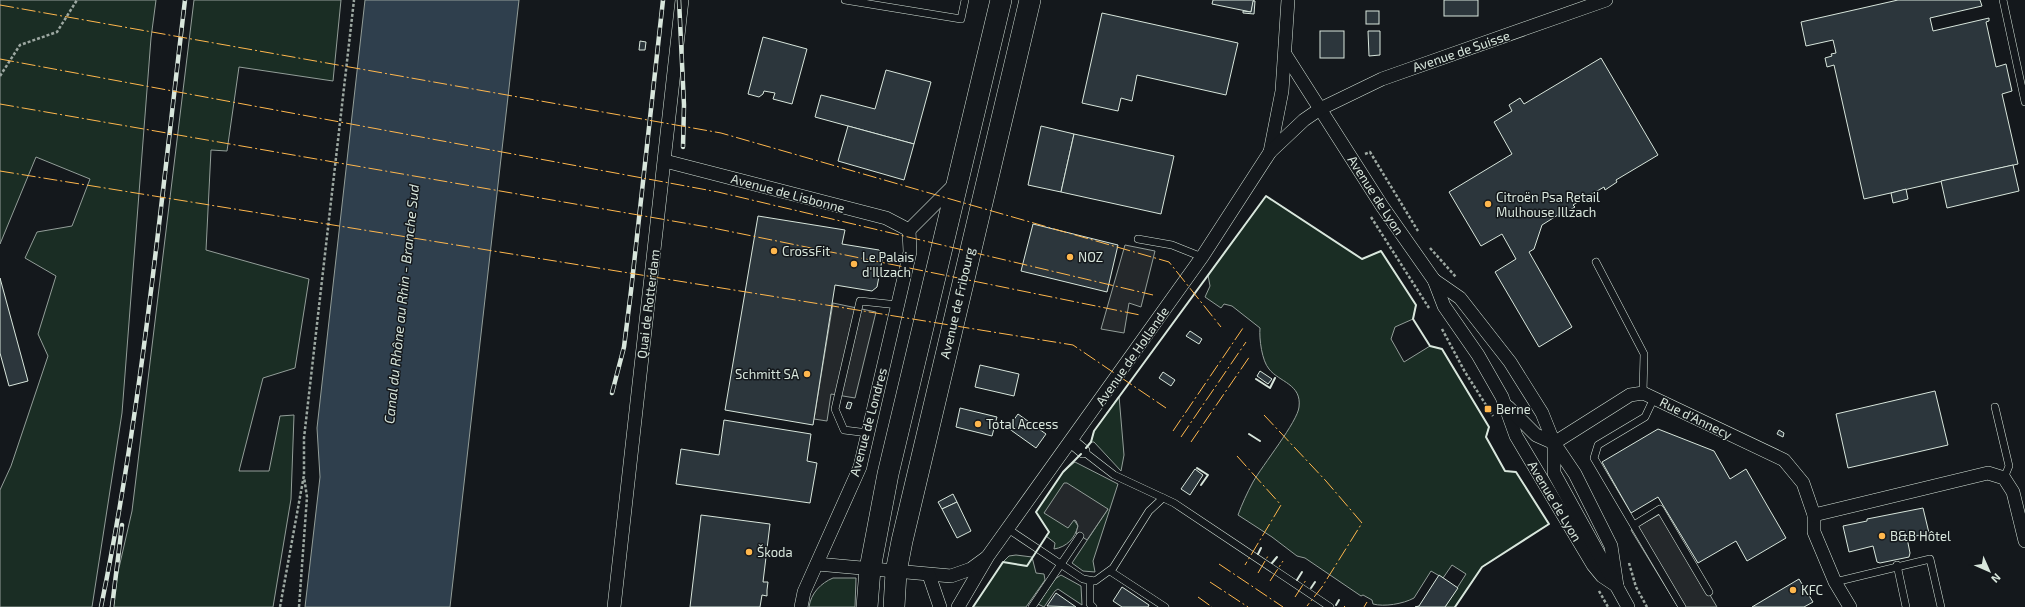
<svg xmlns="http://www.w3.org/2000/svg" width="2025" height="607" font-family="'Exo 2',sans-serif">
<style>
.green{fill:#1a2d24;stroke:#939e99}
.parking{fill:#24282b;stroke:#939e99}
.water{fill:#2f3f4d;stroke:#939e99}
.building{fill:#2c363c;stroke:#d8e6dc}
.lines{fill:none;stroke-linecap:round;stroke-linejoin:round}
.service-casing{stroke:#d8e6dc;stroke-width:8}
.minor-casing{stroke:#d8e6dc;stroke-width:14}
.primary-casing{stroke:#d8e6dc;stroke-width:22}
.path{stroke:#9da8a2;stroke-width:2.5;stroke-dasharray:3 2;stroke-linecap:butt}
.service{stroke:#14181c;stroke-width:7}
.minor{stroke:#14181c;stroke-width:13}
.primary{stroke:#14181c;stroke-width:21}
.rail-casing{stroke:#d8e6dc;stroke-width:4.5}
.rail{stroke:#14181c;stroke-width:3;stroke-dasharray:9;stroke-linecap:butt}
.wall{stroke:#d8e6dc;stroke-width:2}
.power{stroke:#ffb74d;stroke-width:1;stroke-dasharray:14 3 2 3;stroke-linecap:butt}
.poi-dot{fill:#ffb74d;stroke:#14181c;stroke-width:1.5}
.labels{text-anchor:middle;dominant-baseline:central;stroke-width:3;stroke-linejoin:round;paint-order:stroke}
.street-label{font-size:13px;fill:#d8e6dc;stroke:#14181c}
.poi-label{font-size:13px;fill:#d8e6dc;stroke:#14181c;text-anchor:start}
.water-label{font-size:14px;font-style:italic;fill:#d8e6dc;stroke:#14181c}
</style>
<rect width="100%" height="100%" fill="#14181c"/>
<g class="green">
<path d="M0 0H156L151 38 122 413 92 607H0V490L11 466 48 356 38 334 56 276 25 258 37 232 72 226 90 179 36 157 0 244Z"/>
<path d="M194 0H341L333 81 239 67 227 151 211 150 206 250 309 279 295 368 263 378 239 471H269L280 416 294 415 291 499 273 607H110L132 511Z"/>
<path d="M1266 196 1362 259 1381 251 1416 305 1413 319 1395 327 1391 339 1404 362 1430 346 1442 349 1489 427 1486 437 1505 471 1516 472 1549 524 1482 567 1455 607H1445L1466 574 1452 565 1443 578 1431 571 1414 598C1403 604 1384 607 1373 604L1372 600 1363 595 1361 596 1305 558 1297 556 1272 537 1238 515C1242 504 1247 493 1253 482 1262 466 1298 421 1299 407 1302 384 1279 382 1269 369 1262 361 1259 339 1260 328L1232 306 1224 304 1221 308 1205 297 1210 286 1208 275Z"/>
<path d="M1119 396 1124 455 1121 471 1094 442H1091L1094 431Z"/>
<path d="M1075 462 1118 484 1093 561 1095 572 1083 571 1072 563 1108 509 1074 520 1078 526C1075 538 1067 547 1054 549L1055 543 1046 536 1049 532 1036 512 1063 472Z"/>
<path d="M1016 555 1032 557 1036 573 1044 574 1045 580 1026 607H973L1003 562 1009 556Z"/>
<path d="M1061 575 1081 586 1082 605 1058 589 1055 591 1044 607 1038 604 1055 579Z"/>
<path d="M833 578H856L855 607H809C811 593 821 583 833 578Z"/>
</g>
<g class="parking">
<path d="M1125 245 1155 251 1141 307 1129 303 1124 333 1101 329Z"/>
<path d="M833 303 876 312 855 398 831 394 827 421 814 419Z"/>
<path d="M1064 483H1067L1108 509 1087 540 1076 533 1078 526 1076 521 1074 520 1068 528 1044 513Z"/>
<path d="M1662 513 1717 607H1678L1631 530Z"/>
</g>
<path class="water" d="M365 0H519L450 607H305L320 477 317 428Z"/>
<g class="building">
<path d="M1213 0H1254L1251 12 1212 4Z"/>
<rect x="1444" y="0" width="34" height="16"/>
<path d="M1898 0H1980L1982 6 1930 18 1933 31 1989 18V21L1986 22 1996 67 2006 64 2012 91 2002 94 2018 164 1864 199 1834 65 1827 67 1825 58 1832 56 1831 54 1836 53 1833 40 1806 46 1801 22Z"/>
<path d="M1253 1H1255L1254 14 1243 13V11L1251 12Z"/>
<rect x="1366" y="11" width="13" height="13"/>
<path d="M1102 13 1238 43 1226 95 1137 75 1132 101 1121 98 1118 111 1082 103Z"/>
<rect x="1320" y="31" width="24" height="27"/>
<path d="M1368 31H1380V55L1369 56Z"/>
<path d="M763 37 807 49 792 104 773 99 775 93 764 91 763 94 759 97 748 94Z"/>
<path d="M640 41 646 42 645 50H639Z"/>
<path d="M1601 58 1658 155 1616 180 1617 182 1605 190 1604 187 1573 205 1575 207 1568 211 1563 215 1561 213 1542 225 1534 249 1529 252 1572 327 1539 347 1495 272 1516 259 1502 234 1481 246 1449 192 1512 154 1494 122 1512 111 1509 105 1520 98 1524 104Z"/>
<path d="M886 70 931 82 914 144 815 117 821 95 875 109Z"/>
<path d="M848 126 914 144 904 180 838 161Z"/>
<path d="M1041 126 1074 134 1061 192 1028 185Z"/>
<path d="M1074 134 1174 156 1161 214 1061 192Z"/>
<path d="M2013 165 2019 191 1947 208 1941 181Z"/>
<path d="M1906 189 1908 199 1893 203 1891 193Z"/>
<path d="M758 216 845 230 842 244 879 250 883 255 877 287 872 291 835 285 813 425 725 410Z"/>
<path d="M1033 224 1118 245 1107 292 1021 271Z"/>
<path d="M0 278 28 381 9 386 0 353Z"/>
<path d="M1190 331 1202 339 1199 344 1186 336Z"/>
<path d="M980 365 1019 374 1014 396 975 387Z"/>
<path d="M1260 371 1272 379 1268 384 1257 376Z"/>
<path d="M1163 372 1175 380 1171 386 1159 378Z"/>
<path d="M1935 391 1948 445 1848 468 1836 414Z"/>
<path d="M848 402 852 403 850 409 846 408Z"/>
<path d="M960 408 997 417 992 436 956 427Z"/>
<path d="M1018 414 1046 434 1036 448 1008 428Z"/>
<path d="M724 420 811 434 807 461 817 463 810 503 676 484 681 449 719 455Z"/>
<path d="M1658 429 1714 451 1730 479 1746 469 1786 538 1747 561 1736 541 1698 563 1658 497 1631 513 1602 462Z"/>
<path d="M1779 430 1784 433 1783 437 1777 434Z"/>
<path d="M1195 469 1203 475 1190 495 1181 489Z"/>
<path d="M953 494 957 502 942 509 938 502Z"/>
<path d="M957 502 971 531 957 538 942 509Z"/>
<path d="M1923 508 1929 533 1907 538 1910 553 1909 557 1880 563 1877 562 1873 546 1849 552 1843 526 1867 521V519Z"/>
<path d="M701 515 770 524 763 582H768L767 590V596L762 595 760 607H690Z"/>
<path d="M1439 575 1458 588 1445 607H1415L1419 606Z"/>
<path d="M1799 579 1813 602 1804 607H1752Z"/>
<path d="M1122 587 1149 605 1148 607H1122L1113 601Z"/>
<path d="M1056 593 1076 607 1047 606Z"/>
</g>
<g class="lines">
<defs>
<g id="service">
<path d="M845 0 961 19 965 0"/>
<path d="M2003 0 2025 102"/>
<path d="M1138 239 1172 245 1202 257"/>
<path d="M1596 262 1644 354 1643 393"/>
<path d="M1654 398 1645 417 1598 445 1594 458 1682 607"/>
<path d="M1995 407 2009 466 2004 478"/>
<path d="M868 433 844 430 835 409 860 301 898 305"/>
<path d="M1083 451 1114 475 1174 503 1330 607"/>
<path d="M1634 525 1660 509 1709 592"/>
<path d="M1008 529 1083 579 1095 581 1113 568 1149 511 1163 498"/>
<path d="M1897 565 1906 607"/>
<path d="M1110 571 1165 607"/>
<path d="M1090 581V604L1093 607"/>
<path d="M1835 582 1930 559 1941 607"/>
<path d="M1032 607 1080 536"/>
</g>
<g id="minor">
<path d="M1285 54 1382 206 1434 280 1444 306 1478 355 1502 397 1516 436 1593 565 1602 576 1617 586"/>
<path d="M1270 152 1282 91 1288 0"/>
<path d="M665 161 886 218 909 230"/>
<path d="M909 230 956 183"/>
<path d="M1434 280 1460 298 1510 362 1542 413 1554 443 1575 474 1611 546 1617 586"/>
<path d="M1508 407 1536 435 1554 443"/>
<path d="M1071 441 1083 451"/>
<path d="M1554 443 1630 395 1643 393 1784 460 1803 483 1814 515V532L1835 582 1850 607"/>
<path d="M1554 443V473L1628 607"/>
<path d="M1814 515 1988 473 2004 478 2013 492 2025 541"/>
<path d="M817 564 951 576 971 569 986 558"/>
<path d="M929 575 940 607"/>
<path d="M614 607 682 0"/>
<path d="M801 607 804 592 860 467 910 252 909 230"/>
<path d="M958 607 988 556 1202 257 1270 152 1304 120 1320 109 1382 79 1606 0"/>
</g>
<g id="primary">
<path d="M867 607 870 569 888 474 1001 0"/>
<path d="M894 607 896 572 902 541 1030 0"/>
</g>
</defs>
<use href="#service" class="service-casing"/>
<use href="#minor" class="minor-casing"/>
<use href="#primary" class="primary-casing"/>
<g class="path">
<path d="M0 76 20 45 57 32 77 0"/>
<path d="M1365 154 1370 152 1418 231"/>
<path d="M1371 217 1429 308"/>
<path d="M1430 248 1456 277"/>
<path d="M1442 329 1465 372 1493 416"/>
<path d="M1629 563 1636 587 1647 607"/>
<path d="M1599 591 1608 607"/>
<path d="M280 607 304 475V438L354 0"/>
<path d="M299 607 307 497 304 477"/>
</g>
<use href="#service" class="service"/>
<use href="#minor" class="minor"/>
<use href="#primary" class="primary"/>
<defs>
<g id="rail">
<path d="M679 0 684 105 683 147"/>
<path d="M612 393 624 347 631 291 663 0"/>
<path d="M101 607C142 407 161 202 185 0"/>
<path d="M112 607 122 525"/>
</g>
</defs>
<use href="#rail" class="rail-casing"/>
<use href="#rail" class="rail"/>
<g class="wall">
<path d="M1256 379 1270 388 1275 378"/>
<path d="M1249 434 1260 441"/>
<path d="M1086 448 1091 442 1094 431 1266 196 1362 259 1381 251 1416 305 1413 319 1430 346 1442 349 1489 427 1486 437 1505 471 1516 472 1549 524 1482 567 1455 607"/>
<path d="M1197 468 1208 475 1201 485"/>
<path d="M1258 554 1261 548"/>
<path d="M1272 563 1277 557"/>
<path d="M1297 580 1302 572"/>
<path d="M1311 588 1315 582"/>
<path d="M1336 605 1339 600"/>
<path d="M973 607 1003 562 1027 566 1049 532 1036 512 1063 472 1081 454"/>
</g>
<g class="power">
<path d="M0 5 721 133 1169 262 1221 327"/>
<path d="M0 59 718 192 1153 295"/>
<path d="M0 104 713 228 1140 315"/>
<path d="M0 171 1073 345 1166 408"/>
<path d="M1264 415 1326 481 1362 523 1322 587 1307 606"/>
<path d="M1173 431 1243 328"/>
<path d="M1181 437 1246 342"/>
<path d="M1191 442 1250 356"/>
<path d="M1237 456 1281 505 1245 565"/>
<path d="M1219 564 1283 607"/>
<path d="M1258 573 1268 556"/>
<path d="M1270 581 1283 561"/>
<path d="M1210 582 1248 607"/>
<path d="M1198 597 1212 607"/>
<path d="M1295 597 1306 580"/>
<path d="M1344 607 1345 606"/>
<path d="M1364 607 1367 602"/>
</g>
</g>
<g class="poi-dot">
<circle cx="1488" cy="204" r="4"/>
<circle cx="774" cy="251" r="4"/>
<circle cx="1070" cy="257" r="4"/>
<circle cx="854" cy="264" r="4"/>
<circle cx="807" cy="374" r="4"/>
<rect x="1484" y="405" width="8" height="8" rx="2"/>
<circle cx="978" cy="424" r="4"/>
<circle cx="1882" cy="536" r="4"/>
<circle cx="749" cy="552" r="4"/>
<circle cx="1793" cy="590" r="4"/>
</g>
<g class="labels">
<g class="street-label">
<text transform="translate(1461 51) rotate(-19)">Avenue de Suisse</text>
<text transform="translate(788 193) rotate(15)">Avenue de Lisbonne</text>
<text transform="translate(1376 195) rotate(57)">Avenue de Lyon</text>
<text transform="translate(957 303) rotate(-77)">Avenue de Fribourg</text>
<text transform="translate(648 304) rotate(-83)">Quai de Rotterdam</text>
<text transform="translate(1132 356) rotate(-55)">Avenue de Hollande</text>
<text transform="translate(1696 418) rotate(26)">Rue d'Annecy</text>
<text transform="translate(868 422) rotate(-75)">Avenue de Londres</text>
<text transform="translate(1555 501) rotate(59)">Avenue de Lyon</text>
</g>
<g class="poi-label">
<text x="1496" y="197">Citroën Psa Retail<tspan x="1496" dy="15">Mulhouse Illzach</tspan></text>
<text x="782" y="251">CrossFit</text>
<text x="862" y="257">Le Palais<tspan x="862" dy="15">d'Illzach</tspan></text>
<text x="1078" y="257">NOZ</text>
<text x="799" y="374" text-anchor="end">Schmitt SA</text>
<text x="1496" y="409">Berne</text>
<text x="986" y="424">Total Access</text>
<text x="1890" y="536">B&amp;B Hôtel</text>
<text x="757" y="552">Škoda</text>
<text x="1801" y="590">KFC</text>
</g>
<g class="water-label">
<text transform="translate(401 304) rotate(-84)">Canal du Rhône au Rhin - Branche Sud</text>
</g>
</g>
<g transform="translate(1989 571) rotate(135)" stroke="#14181c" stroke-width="3" paint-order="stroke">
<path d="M0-3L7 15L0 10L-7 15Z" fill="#d8e6dc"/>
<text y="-6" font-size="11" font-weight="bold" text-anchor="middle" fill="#d8e6dc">N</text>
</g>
</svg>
